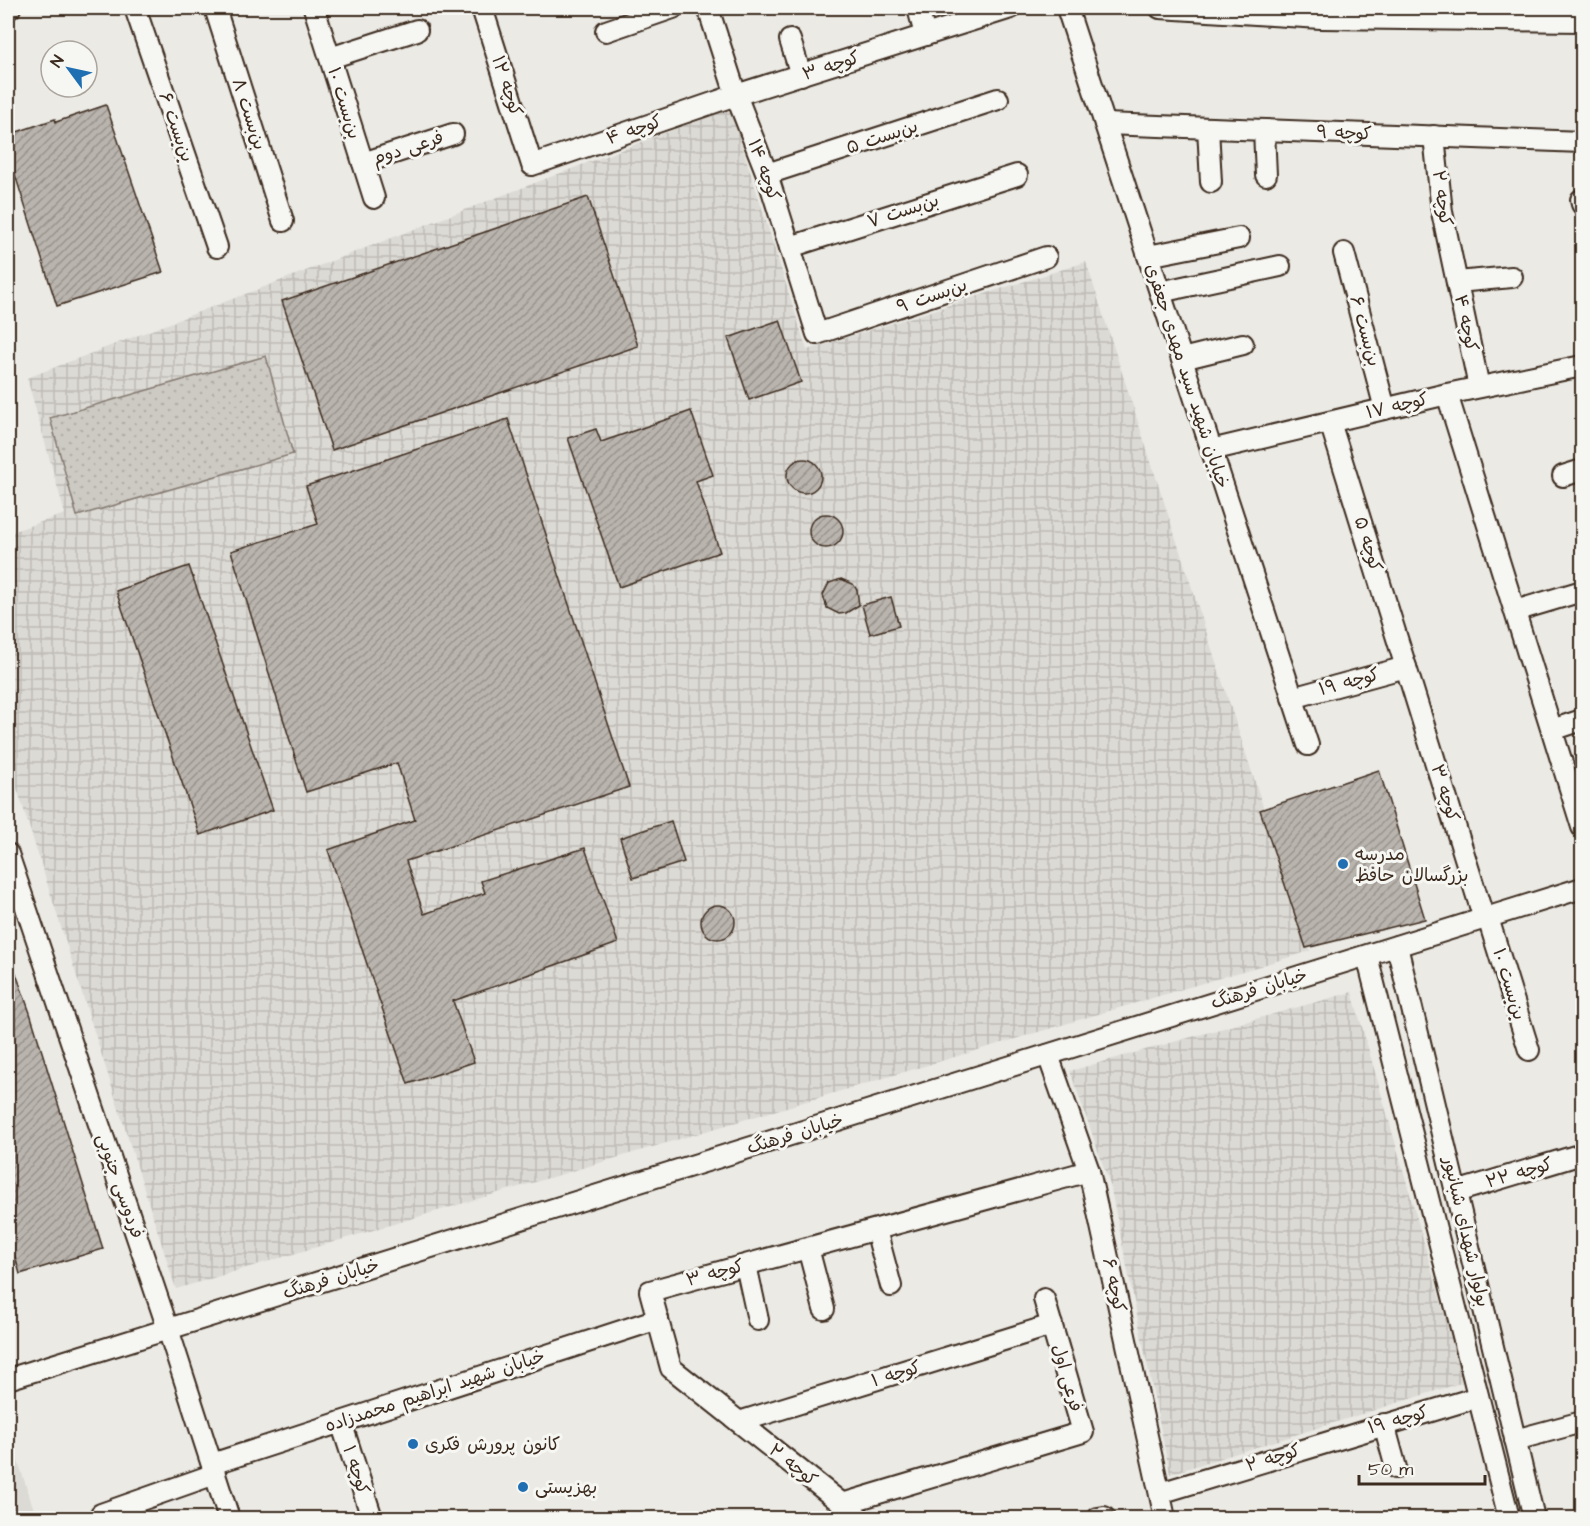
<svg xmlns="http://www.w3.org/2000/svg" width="1590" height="1526" font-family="'Architects Daughter','Playpen Sans Arabic',sans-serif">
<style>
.built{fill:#dcdad4}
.industrial{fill:url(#industrial-grid)}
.park{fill:url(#park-dots);stroke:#847a71;stroke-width:1.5}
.building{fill:url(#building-hatch);stroke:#3b2a1e;stroke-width:1.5}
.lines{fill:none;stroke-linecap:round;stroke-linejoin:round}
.minor-casing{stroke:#3b2a1e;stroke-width:24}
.minor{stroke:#f6f6f2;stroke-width:20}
.poi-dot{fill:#1f6fb2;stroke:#f6f6f2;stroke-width:2}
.labels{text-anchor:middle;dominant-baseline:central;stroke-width:6;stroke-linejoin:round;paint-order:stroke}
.street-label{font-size:18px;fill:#3b2a1e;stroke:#f6f6f2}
.poi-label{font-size:18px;fill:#3b2a1e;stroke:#f6f6f2;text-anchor:start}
</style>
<defs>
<pattern id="industrial-grid" width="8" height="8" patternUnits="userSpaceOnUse" patternTransform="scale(1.5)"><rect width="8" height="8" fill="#dcdad4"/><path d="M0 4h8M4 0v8" fill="none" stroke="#bebbb6"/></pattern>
<pattern id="park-dots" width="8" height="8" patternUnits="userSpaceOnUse" patternTransform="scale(1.5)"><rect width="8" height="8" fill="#cdcac4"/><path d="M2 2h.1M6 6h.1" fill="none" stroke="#b1aea8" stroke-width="1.8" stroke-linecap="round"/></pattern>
<pattern id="building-hatch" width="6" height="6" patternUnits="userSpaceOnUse" patternTransform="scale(1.5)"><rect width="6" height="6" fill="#bab4ae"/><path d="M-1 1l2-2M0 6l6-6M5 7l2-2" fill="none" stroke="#98938d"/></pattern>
</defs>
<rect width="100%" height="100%" fill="#ebeae5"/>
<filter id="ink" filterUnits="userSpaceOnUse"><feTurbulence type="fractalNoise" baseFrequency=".0167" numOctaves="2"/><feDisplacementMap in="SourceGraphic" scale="12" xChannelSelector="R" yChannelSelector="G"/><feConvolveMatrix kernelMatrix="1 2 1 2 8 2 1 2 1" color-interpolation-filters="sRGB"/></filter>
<g filter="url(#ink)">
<path class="built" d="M8 1431 34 1510 11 1518H8Z"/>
<g class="industrial">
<path d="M730 108 807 350 1086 262 1310 951 176 1289 8 760V533L65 514 27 378Z"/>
<path d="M1352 992 1464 1382 1170 1474 1110 1185 1070 1071Z"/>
</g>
<path class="park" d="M266 356 293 454 77 516 50 418Z"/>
<g class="building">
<path d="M106 105 163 272 57 306 8 153V135L55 119 56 122Z"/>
<path d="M588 197 638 346 332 450 282 301Z"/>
<path d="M780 320 801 382 749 400 728 338Z"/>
<path d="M691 411 713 475 696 481 720 552 619 587 568 438 596 429 601 442Z"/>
<path d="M508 419 629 787 406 861 424 914 485 893 481 881 585 848 618 943 453 1001 474 1062 408 1084 328 850 415 820 397 763 306 792 231 551 318 524 306 486Z"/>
<circle cx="804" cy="476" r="17"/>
<circle cx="826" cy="531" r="17"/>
<path d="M189 566 273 810 200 835 116 591Z"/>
<path d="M841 579 853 584 857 590 859 605 846 613 839 614 827 608 823 595 829 583Z"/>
<path d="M891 597 899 626 870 634 862 605Z"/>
<path d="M1379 770 1425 919 1306 948 1260 810Z"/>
<path d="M671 821 684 862 633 878 620 838Z"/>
<circle cx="718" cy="922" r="17"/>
<path d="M9 954 30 1013 103 1249 20 1274 8 1232V955Z"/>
</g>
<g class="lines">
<defs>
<g id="minor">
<path d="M8 8H10"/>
<path d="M135 8 217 247"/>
<path d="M215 8 283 221"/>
<path d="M314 8 374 198"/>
<path d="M482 8 532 165 736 95 1011 8"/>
<path d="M708 8 736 95 767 174 817 334 1046 257"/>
<path d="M918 8 925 35"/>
<path d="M1067 8 1308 745"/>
<path d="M1160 8 1321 18 1582 21"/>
<path d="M606 31 673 8"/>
<path d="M790 40 801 75"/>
<path d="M330 58 417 30"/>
<path d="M1105 124 1582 142"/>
<path d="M1208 128 1211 182"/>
<path d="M1264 130 1266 175"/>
<path d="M1434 136 1442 212 1479 387"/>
<path d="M363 163 453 134"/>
<path d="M767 174 998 99"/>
<path d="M1581 200 1582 204"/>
<path d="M790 247 1017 175"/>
<path d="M1344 253 1385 409"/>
<path d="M1148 256 1239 238"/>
<path d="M1457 282 1512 277"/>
<path d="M1160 292 1280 266"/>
<path d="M1182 359 1243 344"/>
<path d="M1447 394 1582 827"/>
<path d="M1330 422 1484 919"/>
<path d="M1211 450 1447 394 1582 366"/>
<path d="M1563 476 1582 470"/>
<path d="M1515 611 1582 591"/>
<path d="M1292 698 1406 667"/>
<path d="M1552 730 1582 720"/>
<path d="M8 854 168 1329 229 1518"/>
<path d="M1488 918 1529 1050"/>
<path d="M1397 946 1534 1518"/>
<path d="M1367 956 1509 1518"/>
<path d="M1048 1055 1089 1171 1165 1518"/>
<path d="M1456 1192 1582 1154"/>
<path d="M876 1230 891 1286"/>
<path d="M808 1248 824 1309"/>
<path d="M746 1265 758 1320"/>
<path d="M8 1379 1582 888"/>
<path d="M341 1422 372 1518"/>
<path d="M739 1422 1052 1325"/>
<path d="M1384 1424 1396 1468"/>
<path d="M1515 1440 1582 1422"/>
<path d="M212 1464 658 1319"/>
<path d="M1160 1493 1478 1397"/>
<path d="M842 1504 1083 1432 1044 1299"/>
<path d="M101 1514 215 1474"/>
<path d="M860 1518 671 1368 650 1291 1089 1171"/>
<path d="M1098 1518 1104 1517 1105 1518"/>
</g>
</defs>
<use href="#minor" class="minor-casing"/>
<use href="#minor" class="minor"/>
</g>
</g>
<g class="poi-dot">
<circle cx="1343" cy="864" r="6"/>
<circle cx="413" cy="1444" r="6"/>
<circle cx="523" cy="1487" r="6"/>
</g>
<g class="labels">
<g class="street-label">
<text transform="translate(831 66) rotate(-18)">کوچه ۳</text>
<text transform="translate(507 86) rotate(72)">کوچه ۱۲</text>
<text transform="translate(344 103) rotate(73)">بن‌بست ۱۰</text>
<text transform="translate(249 114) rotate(72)">بن‌بست ۸</text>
<text transform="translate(176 127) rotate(71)">بن‌بست ۶</text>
<text transform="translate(634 130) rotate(-19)">کوچه ۴</text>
<text transform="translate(1344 133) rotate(2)">کوچه ۹</text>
<text transform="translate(882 137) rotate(-18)">بن‌بست ۵</text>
<text transform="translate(408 148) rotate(-18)">فرعی دوم</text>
<text transform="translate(764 170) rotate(70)">کوچه ۱۴</text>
<text transform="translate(1442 198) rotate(82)">کوچه ۲</text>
<text transform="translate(903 211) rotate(-18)">بن‌بست ۷</text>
<text transform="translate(932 296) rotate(-19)">بن‌بست ۹</text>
<text transform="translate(1466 323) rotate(78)">کوچه ۴</text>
<text transform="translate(1365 331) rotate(75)">بن‌بست ۶</text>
<text transform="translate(1187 376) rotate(72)">خیابان شهید سید مهدی جعفری</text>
<text transform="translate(1397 406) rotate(-13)">کوچه ۱۷</text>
<text transform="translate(1368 544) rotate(73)">کوچه ۵</text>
<text transform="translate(1349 682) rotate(-15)">کوچه ۱۹</text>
<text transform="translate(1445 793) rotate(73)">کوچه ۳</text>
<text transform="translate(1509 984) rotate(73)">بن‌بست ۱۰</text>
<text transform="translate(1259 989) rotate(-17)">خیابان فرهنگ</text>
<text transform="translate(795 1134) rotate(-17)">خیابان فرهنگ</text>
<text transform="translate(1519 1173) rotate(-16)">کوچه ۲۲</text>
<text transform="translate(120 1186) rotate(71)">فردوسی جنوبی</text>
<text transform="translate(1466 1232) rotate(77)">بولوار شهدای شبانپور</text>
<text transform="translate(715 1273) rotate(-15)">کوچه ۳</text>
<text transform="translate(331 1279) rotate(-17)">خیابان فرهنگ</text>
<text transform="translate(1114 1285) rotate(78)">کوچه ۶</text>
<text transform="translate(896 1374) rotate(-17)">کوچه ۱</text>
<text transform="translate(1067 1378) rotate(74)">فرعی اول</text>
<text transform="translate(435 1391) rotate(-18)">خیابان شهید ابراهیم محمدزاده</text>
<text transform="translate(1398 1420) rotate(-16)">کوچه ۱۹</text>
<text transform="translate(1273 1458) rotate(-17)">کوچه ۲</text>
<text transform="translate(793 1465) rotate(39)">کوچه ۲</text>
<text transform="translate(356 1470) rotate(72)">کوچه ۱</text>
</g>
<g class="poi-label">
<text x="1355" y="854">مدرسه<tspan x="1355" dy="21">بزرگسالان حافظ</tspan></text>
<text x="425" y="1444">کانون پرورش فکری</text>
<text x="535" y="1487">بهزیستی</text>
</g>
</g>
<rect width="1590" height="1526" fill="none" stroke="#f6f6f2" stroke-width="30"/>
<rect x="15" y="15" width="1560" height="1496" fill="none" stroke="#3b2a1e" stroke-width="2" filter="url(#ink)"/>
<g transform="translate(69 69) rotate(303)"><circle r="28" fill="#f6f6f2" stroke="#aba49d" stroke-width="1.5"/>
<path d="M0-4.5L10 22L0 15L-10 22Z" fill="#1f6fb2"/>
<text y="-9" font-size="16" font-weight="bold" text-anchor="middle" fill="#3b2a1e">N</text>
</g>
<path d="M1359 1475v9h126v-9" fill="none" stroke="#3b2a1e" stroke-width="3"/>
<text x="1368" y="1475" font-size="18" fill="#3b2a1e" stroke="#f6f6f2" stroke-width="4.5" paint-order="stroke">50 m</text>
</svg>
